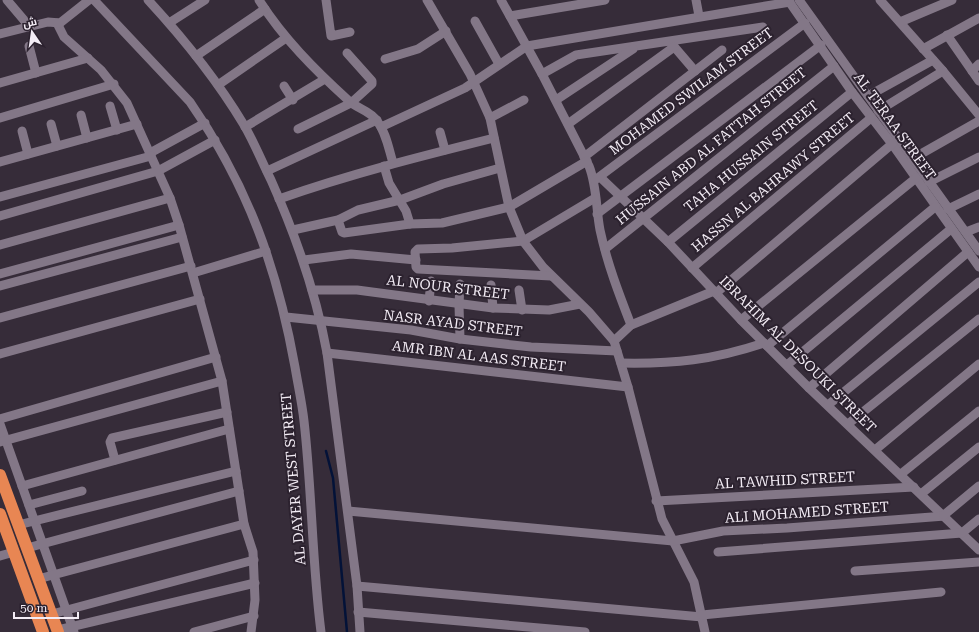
<svg xmlns="http://www.w3.org/2000/svg" width="979" height="632" font-family="'Roboto Serif',Cairo,serif">
<style>
.lines{fill:none;stroke-linecap:round;stroke-linejoin:round}
.stream{stroke:#031238;stroke-width:2.5}
.minor{stroke:#837787;stroke-width:9}
.highway{stroke:#e88653;stroke-width:12}
.labels{text-anchor:middle;dominant-baseline:central;stroke-width:4;stroke-linejoin:round;paint-order:stroke}
.street-label{font-size:14px;fill:#f3ecf5;stroke:#2c222f}
</style>
<rect width="100%" height="100%" fill="#362c39"/>
<g class="lines">
<path class="stream" d="M326 451 333 478 347 632"/>
<g class="minor">
<path d="M7 0 29 26"/>
<path d="M94 0 190 102C248 186 277 267 295 367 298 385 302 403 304 421 312 491 312 562 321 632"/>
<path d="M148 0C184 39 217 80 244 125 254 142 262 162 271 180 296 236 316 293 327 353L357 586 360 632"/>
<path d="M259 0C283 38 315 70 348 100 357 109 370 110 377 121 386 132 389 150 393 163"/>
<path d="M326 0 331 36 350 32"/>
<path d="M427 0 470 74 490 118 509 207 523 241 543 267 589 312 614 341 628 387 662 519 694 582 705 632"/>
<path d="M501 0 542 74 589 166C597 186 596 209 600 230 607 263 619 294 631 325"/>
<path d="M696 0 699 16"/>
<path d="M788 0 852 92 892 144 979 267"/>
<path d="M799 0 979 251"/>
<path d="M880 0 943 71 979 115"/>
<path d="M510 16 605 0"/>
<path d="M475 21 499 64"/>
<path d="M900 22 952 0"/>
<path d="M57 23 64 37 101 70 127 103 170 198 179 225 222 381 244 524 253 552 255 600 251 632"/>
<path d="M169 23 205 0"/>
<path d="M0 34 48 22 60 23 89 0"/>
<path d="M947 35 979 81"/>
<path d="M671 43 695 71"/>
<path d="M29 46 36 73"/>
<path d="M923 49 979 18"/>
<path d="M196 56 265 9"/>
<path d="M385 59 418 49 446 31"/>
<path d="M972 71 979 64"/>
<path d="M542 74 576 55 763 27"/>
<path d="M0 83 88 58"/>
<path d="M218 85 286 38"/>
<path d="M284 86 293 100"/>
<path d="M868 96 933 60"/>
<path d="M556 100 633 49"/>
<path d="M110 106 117 130"/>
<path d="M878 111 943 71"/>
<path d="M81 115 87 138"/>
<path d="M0 118 114 84"/>
<path d="M490 118 524 100"/>
<path d="M51 124 57 146"/>
<path d="M568 124 674 47"/>
<path d="M245 127 325 79"/>
<path d="M381 127 465 88 527 46 790 2"/>
<path d="M298 129 351 103 372 84V81L347 53"/>
<path d="M22 131 28 154"/>
<path d="M440 132 445 150"/>
<path d="M150 153 205 123"/>
<path d="M584 157 722 50"/>
<path d="M912 159 979 121"/>
<path d="M0 162 137 124"/>
<path d="M384 166 389 183 406 211 410 224"/>
<path d="M267 171 377 120"/>
<path d="M600 177 668 242 741 320 809 388 979 550"/>
<path d="M595 180 805 23"/>
<path d="M929 182 979 157"/>
<path d="M0 197 151 156"/>
<path d="M279 199C350 174 422 156 494 138"/>
<path d="M948 209 979 194"/>
<path d="M597 214 821 45"/>
<path d="M0 216 158 171 215 140"/>
<path d="M338 220 342 232 344 233 410 224 442 223 509 207 587 161"/>
<path d="M293 230 338 220 358 210 400 200 443 184 500 168"/>
<path d="M966 232 979 227"/>
<path d="M668 242 852 92"/>
<path d="M0 245 170 198"/>
<path d="M605 249 834 66"/>
<path d="M304 260 351 254 416 260"/>
<path d="M692 268 871 118"/>
<path d="M193 273 266 251"/>
<path d="M0 274 179 225"/>
<path d="M551 276 418 269 416 267 415 252 418 249 452 248 523 241 595 198"/>
<path d="M460 284 459 305 460 339"/>
<path d="M491 285 493 308"/>
<path d="M0 286 182 237"/>
<path d="M312 290H357L493 308 549 310 580 304"/>
<path d="M519 290 522 310"/>
<path d="M716 293 892 144"/>
<path d="M429 301 431 281"/>
<path d="M286 317 411 330 460 339 531 347 617 351"/>
<path d="M0 318 191 266"/>
<path d="M741 320 916 178"/>
<path d="M614 341 631 325 714 291"/>
<path d="M767 346 935 207"/>
<path d="M327 353 628 387"/>
<path d="M0 354 200 299"/>
<path d="M621 363C674 364 713 360 764 343"/>
<path d="M787 365 951 229"/>
<path d="M809 388 968 252"/>
<path d="M828 405 979 282"/>
<path d="M0 419 216 357"/>
<path d="M0 424 74 632"/>
<path d="M848 424 979 319"/>
<path d="M0 442 222 381"/>
<path d="M875 450 979 364"/>
<path d="M115 460 110 442 112 438 227 412"/>
<path d="M901 474 979 411"/>
<path d="M22 486 229 429"/>
<path d="M921 494 979 447"/>
<path d="M656 501 914 487"/>
<path d="M29 505 82 491"/>
<path d="M348 511 673 541 723 531 787 528 945 516"/>
<path d="M944 515 979 486"/>
<path d="M18 525 236 471"/>
<path d="M27 548 239 491"/>
<path d="M718 552 962 533 979 519"/>
<path d="M0 556 14 552"/>
<path d="M855 571 979 562"/>
<path d="M38 579 244 524"/>
<path d="M357 586 702 617"/>
<path d="M358 612 585 632"/>
<path d="M52 614 254 560"/>
<path d="M702 615 941 592"/>
<path d="M58 630 255 583"/>
<path d="M194 632 254 616"/>
</g>
<g class="highway">
<path d="M0 475 58 632"/>
<path d="M0 514 43 632"/>
</g>
</g>
<g class="labels">
<g class="street-label">
<text transform="translate(691 91) rotate(-37)">MOHAMED SWILAM STREET</text>
<text transform="translate(895 126) rotate(54)">AL TERAA STREET</text>
<text transform="translate(711 146) rotate(-39)">HUSSAIN ABD AL FATTAH STREET</text>
<text transform="translate(751 156) rotate(-39)">TAHA HUSSAIN STREET</text>
<text transform="translate(773 182) rotate(-40)">HASSN AL BAHRAWY STREET</text>
<text transform="translate(448 287) rotate(7)">AL NOUR STREET</text>
<text transform="translate(453 323) rotate(7)">NASR AYAD STREET</text>
<text transform="translate(798 354) rotate(45)">IBRAHIM AL DESOUKI STREET</text>
<text transform="translate(479 356) rotate(7)">AMR IBN AL AAS STREET</text>
<text transform="translate(293 479) rotate(-95)">AL DAYER WEST STREET</text>
<text transform="translate(785 480) rotate(-3)">AL TAWHID STREET</text>
<text transform="translate(807 512) rotate(-4)">ALI MOHAMED STREET</text>
</g>
</g>
<g transform="translate(32 32) rotate(347)" stroke="#2c222f" stroke-width="3" paint-order="stroke">
<path d="M0-3L7 15L0 10L-7 15Z" fill="#f3ecf5"/>
<text y="-6" font-size="11" font-weight="bold" text-anchor="middle" fill="#f3ecf5">ش</text>
</g>
<path d="M14 612v6h64v-6" fill="none" stroke="#f3ecf5" stroke-width="2"/>
<text x="20" y="612" font-size="12" fill="#f3ecf5" stroke="#2c222f" stroke-width="3" paint-order="stroke">50 m</text>
</svg>
